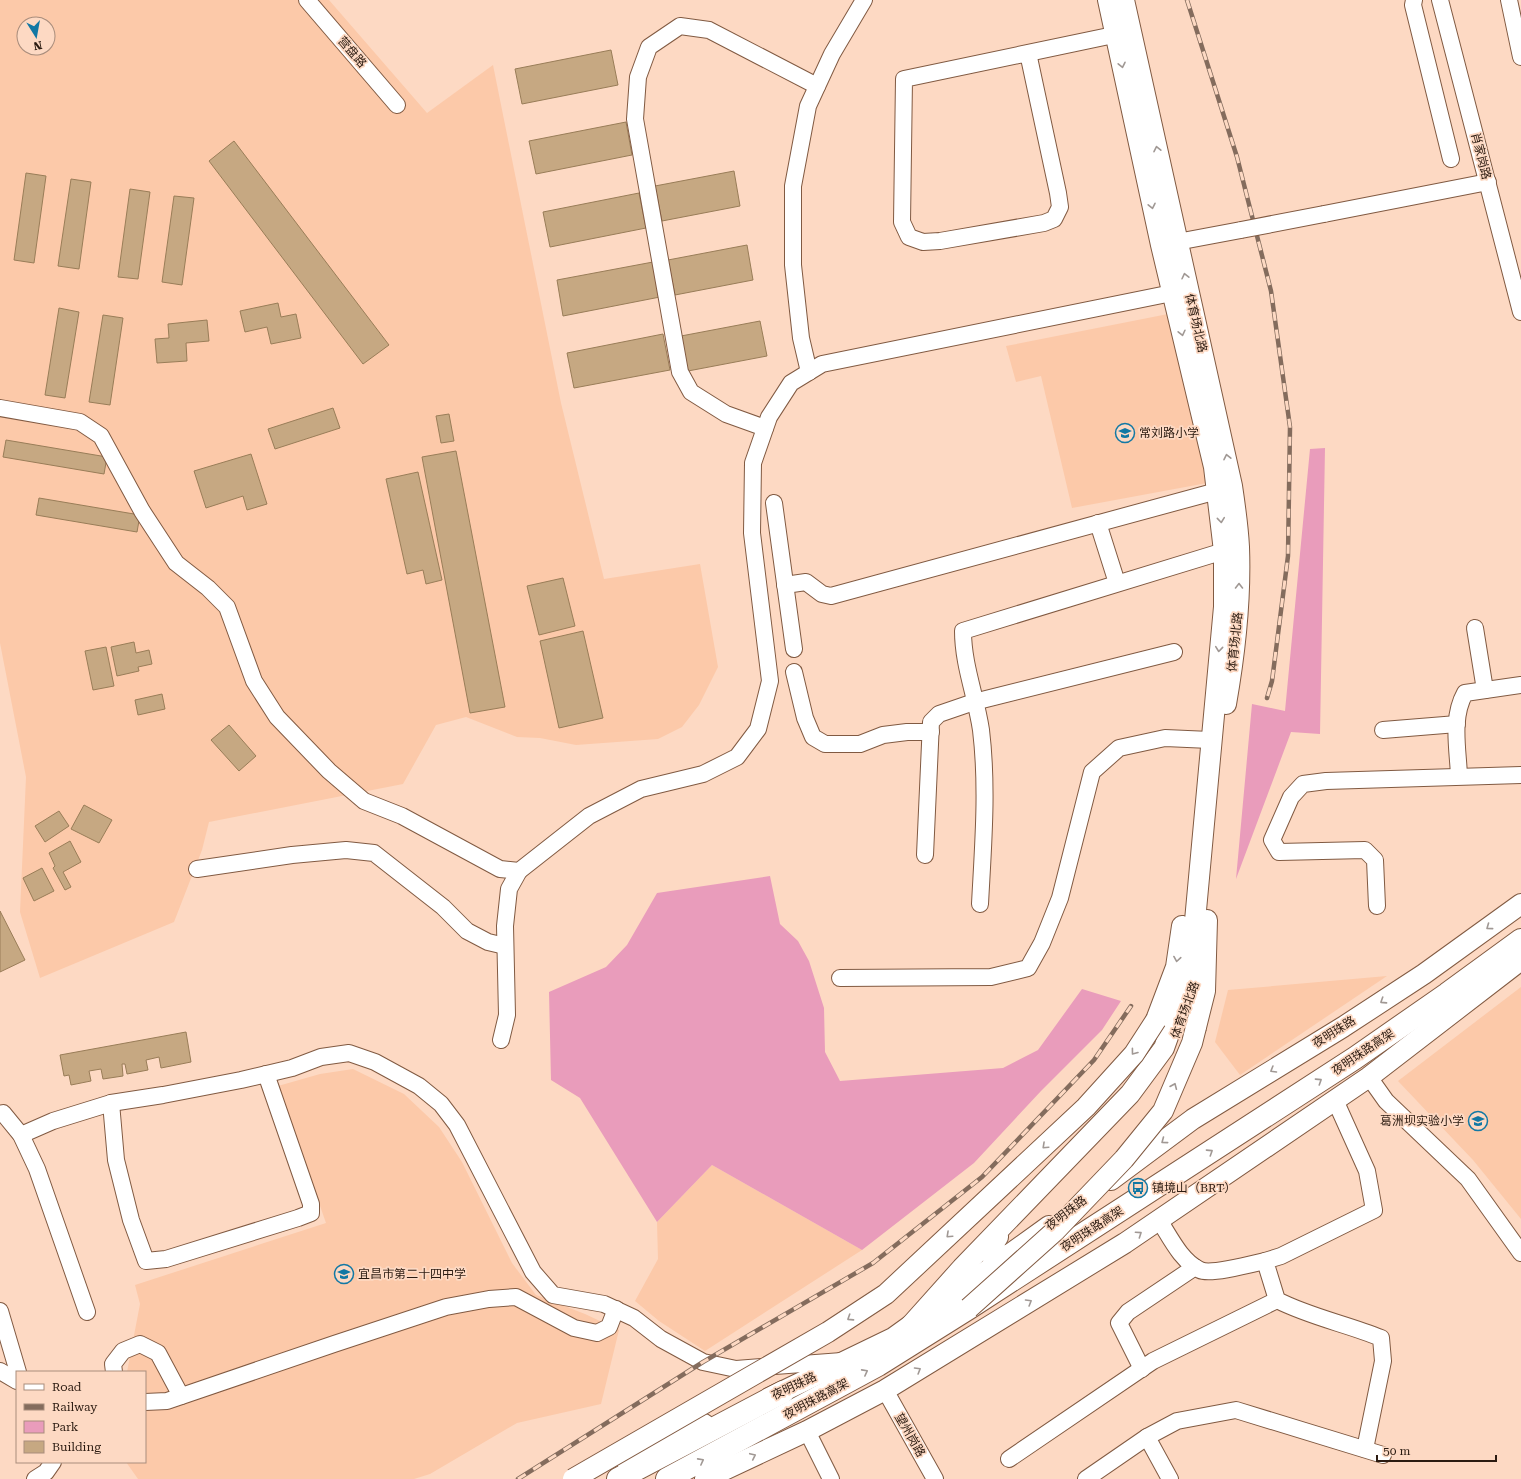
<svg xmlns="http://www.w3.org/2000/svg" width="1521" height="1479" font-family="'Roboto Serif','Noto Sans SC',serif">
<style>
.built{fill:#fcc9a9;fill-rule:evenodd}
.green{fill:#e99cbb}
.building{fill:#c6a882;stroke:#997d58}
.lines{fill:none;stroke-linecap:round;stroke-linejoin:round}
.minor-casing{stroke:#815a42;stroke-width:18}
.major-casing{stroke:#815a42;stroke-width:22}
.highway-casing{stroke:#815a42;stroke-width:24}
.minor{stroke:#fff;stroke-width:16}
.major{stroke:#fff;stroke-width:20}
.highway{stroke:#fff;stroke-width:22}
.rail-casing{stroke:#846c5d;stroke-width:4.5}
.rail{stroke:#fdd9c3;stroke-width:3;stroke-dasharray:9;stroke-linecap:butt}
.minor-bridge-casing{stroke:#815a42;stroke-width:18;stroke-linecap:butt}
.major-bridge-casing{stroke:#815a42;stroke-width:22;stroke-linecap:butt}
.minor-bridge{stroke:#fff;stroke-width:16}
.major-bridge{stroke:#fff;stroke-width:20}
.oneway{stroke:#a09894}
.labels{text-anchor:middle;dominant-baseline:central;stroke-width:3.5;stroke-linejoin:round;paint-order:stroke}
.street-label{font-size:12px;fill:#2b1b11;stroke:#fdd9c3}
.poi-label{font-size:12px;fill:#2b1b11;stroke:#fdd9c3;text-anchor:start}
</style>
<rect width="100%" height="100%" fill="#fdd9c3"/>
<g class="built">
<path d="M0 0H329L427 113 493 65 561 403 604 579 700 564 718 667 699 705 682 727 658 739 576 745 540 738 517 737 466 717 436 725 403 784 209 822 202 850 174 922 40 978 20 912 26 777 0 643ZM24 24H48V48H24Z"/>
<path d="M1168 314 1207 483 1072 508 1041 376 1016 382 1006 346Z"/>
<path d="M1387 976 1240 1075 1215 1042 1228 990Z"/>
<path d="M1521 987V1219L1473 1160 1398 1081Z"/>
<path d="M353 1069 404 1094 439 1127 462 1162 512 1263 536 1295 585 1314 619 1330 601 1404 517 1423 430 1474 414 1479H138L126 1462H145V1372H127L140 1304 135 1285 326 1223 278 1086 320 1074Z"/>
<path d="M712 1165 862 1250 705 1351 659 1321 635 1301 658 1259 657 1222Z"/>
</g>
<g class="green">
<path d="M1325 448 1320 734 1291 732 1236 879 1252 704 1285 711 1310 449Z"/>
<path d="M770 876 780 924 798 941 809 961 824 1008 825 1052 840 1081 1003 1068 1038 1050 1082 989 1121 1001 1102 1030 1041 1091 974 1163 862 1250 712 1165 657 1222 580 1098 551 1080 549 992 606 967 627 945 657 893Z"/>
</g>
<g class="building">
<path d="M611 50 618 85 522 104 515 69Z"/>
<path d="M626 122 632 155 536 174 529 141Z"/>
<path d="M234 141 389 345 363 364 209 161Z"/>
<path d="M734 171 740 206 662 221 655 186Z"/>
<path d="M26 173 46 176 34 263 14 260Z"/>
<path d="M71 179 91 182 79 269 58 266Z"/>
<path d="M130 189 150 192 138 279 118 277Z"/>
<path d="M639 193 646 228 550 247 543 212Z"/>
<path d="M174 196 194 198 182 285 162 282Z"/>
<path d="M747 245 753 280 675 295 668 260Z"/>
<path d="M653 262 660 297 563 316 557 280Z"/>
<path d="M278 303 281 317 296 314 301 338 271 344 267 327 245 332 240 311Z"/>
<path d="M59 308 79 312 65 398 45 395Z"/>
<path d="M103 315 123 318 110 405 89 402Z"/>
<path d="M207 320 209 341 186 343 187 361 157 363 155 339 169 338 168 324Z"/>
<path d="M760 321 767 356 688 371 681 336Z"/>
<path d="M663 334 670 370 574 388 567 353Z"/>
<path d="M333 408 340 428 275 449 268 429Z"/>
<path d="M449 414 454 441 441 443 436 416Z"/>
<path d="M6 440 107 457 104 474 3 457Z"/>
<path d="M456 451 505 707 470 713 422 457Z"/>
<path d="M251 454 267 504 247 510 243 496 206 508 194 471Z"/>
<path d="M418 472 442 580 426 584 423 570 407 574 386 479Z"/>
<path d="M39 498 140 515 137 532 36 515Z"/>
<path d="M563 578 575 626 539 635 527 586Z"/>
<path d="M583 631 603 718 559 728 540 641Z"/>
<path d="M134 642 136 653 149 650 152 664 138 667 139 671 117 676 111 647Z"/>
<path d="M106 647 114 686 93 690 85 651Z"/>
<path d="M162 694 165 709 138 715 135 700Z"/>
<path d="M229 725 256 756 239 771 211 740Z"/>
<path d="M84 805 112 820 99 843 71 829Z"/>
<path d="M59 811 69 826 45 842 35 826Z"/>
<path d="M70 841 81 862 63 872 71 887 65 890 53 868 55 866 49 853Z"/>
<path d="M42 868 54 891 34 901 23 878Z"/>
<path d="M0 911 25 960 0 972Z"/>
<path d="M186 1032 191 1062 161 1068 159 1057 146 1060 148 1070 127 1074 125 1064H122L123 1076 103 1079 101 1069 89 1071 91 1081 71 1085 69 1075 64 1076 60 1055Z"/>
</g>
<g class="lines">
<defs>
<g id="minor">
<path d="M307 0 397 105"/>
<path d="M1414 0 1413 5 1451 159"/>
<path d="M1440 0 1521 312"/>
<path d="M1509 0 1521 57"/>
<path d="M1028 53 1058 193 1060 207 1054 219 1044 223 940 241 923 242 909 237 902 222 904 79 1128 32"/>
<path d="M1324 214 1488 182"/>
<path d="M1177 242 1241 230"/>
<path d="M809 372 801 338 793 265V186L808 106 832 54 864 0"/>
<path d="M0 408 80 422 101 436 142 511 176 563 208 588 227 607 254 681 277 717 329 771 364 801 402 816 500 869 519 871 589 816 641 789 703 774 737 757 758 729 770 681 752 533 753 463 769 417 791 383 822 364 1172 293"/>
<path d="M765 428 726 414 691 392 680 372 635 119 638 77 649 47 680 26 709 30 817 86"/>
<path d="M774 503 794 649"/>
<path d="M1098 523 1117 583"/>
<path d="M785 585 806 582 822 594 831 596 1217 491"/>
<path d="M1475 628 1485 690"/>
<path d="M794 672 805 718 813 737 825 744H860L883 735 907 732H931"/>
<path d="M1383 730 1457 724"/>
<path d="M1459 776C1458 749 1451 718 1465 693L1521 685"/>
<path d="M925 855 931 722 939 714 974 702 1174 652"/>
<path d="M197 869 292 855 346 850 374 853 443 907 467 931 488 942 505 946"/>
<path d="M980 904C983 846 988 788 981 730 976 696 963 665 963 631L1224 551"/>
<path d="M1377 906 1375 860 1365 850 1279 852 1272 840 1291 797 1303 784 1326 781 1521 775"/>
<path d="M840 978 991 977 1028 968 1042 943 1060 898 1092 772 1119 748 1165 738 1210 740"/>
<path d="M501 1040 507 1015 505 926 509 889 519 871"/>
<path d="M1369 1077 1386 1101 1468 1179 1521 1253"/>
<path d="M1335 1100 1367 1171 1374 1210 1281 1256 1265 1261 1277 1300C1310 1317 1347 1324 1381 1338L1383 1361 1365 1449"/>
<path d="M111 1103 116 1160 131 1220 146 1261 166 1259 298 1218 311 1213V1204L266 1074"/>
<path d="M0 1114 3 1113 21 1135 37 1169 87 1312"/>
<path d="M21 1135 53 1121 111 1103 163 1095 241 1080 292 1068 321 1057 349 1053 375 1062 419 1086 441 1104 457 1125 533 1272 553 1295 604 1304 634 1318 661 1339 703 1362 736 1369 842 1361"/>
<path d="M1159 1220C1170 1237 1181 1261 1200 1270 1210 1275 1252 1264 1265 1261"/>
<path d="M0 1311 18 1372"/>
<path d="M1142 1369 1119 1323 1128 1312 1195 1267"/>
<path d="M0 1371 17 1381"/>
<path d="M114 1372 113 1364 123 1351 140 1344 158 1353 181 1396"/>
<path d="M885 1390 935 1479"/>
<path d="M145 1402 167 1401 334 1344 446 1307 489 1299 516 1297 574 1328 597 1333 609 1327 616 1309"/>
<path d="M807 1431 831 1479"/>
<path d="M1147 1437 1170 1479"/>
<path d="M1009 1459 1153 1361 1277 1300"/>
<path d="M35 1479 46 1472 53 1462"/>
<path d="M1086 1479 1147 1437 1177 1421 1236 1410 1383 1455"/>
</g>
<g id="major">
<path d="M1124 0 1232 486C1235 506 1238 527 1239 547 1241 599 1235 653 1226 704"/>
<path d="M1156 1020 1176 967 1182 926"/>
<path d="M1196 1027 1205 991 1207 920"/>
<path d="M1111 1180 1193 1119 1343 1027 1424 974 1521 904"/>
<path d="M998 1237 988 1252 996 1256 1011 1255"/>
<path d="M911 1325 962 1268 1130 1094 1164 1048 1190 975 1224 607V551L1214 467 1161 245 1108 0"/>
<path d="M769 1398 893 1338 1049 1226"/>
<path d="M625 1459 649 1447 704 1424"/>
<path d="M705 1479 807 1431 885 1390 1125 1243 1369 1077 1521 960"/>
</g>
<g id="highway">
<path d="M618 1479 783 1392"/>
<path d="M667 1479 878 1365 969 1308 1355 1058 1447 994 1521 940"/>
</g>
</defs>
<use href="#minor" class="minor-casing"/>
<use href="#major" class="major-casing"/>
<use href="#highway" class="highway-casing"/>
<use href="#minor" class="minor"/>
<use href="#major" class="major"/>
<use href="#highway" class="highway"/>
<defs>
<g id="rail">
<path d="M1187 0 1237 157 1271 291 1290 427 1288 556 1272 681 1267 698"/>
<path d="M518 1479 703 1362 873 1263 982 1177 1094 1060 1131 1006"/>
</g>
</defs>
<use href="#rail" class="rail-casing"/>
<use href="#rail" class="rail"/>
<defs>
<path id="minor-bridge" d="M1241 230 1324 214"/>
<g id="major-bridge">
<path d="M969 1308 1055 1231 1124 1159 1163 1111 1192 1043 1196 1027"/>
<path d="M573 1479 828 1332 886 1294 1086 1107 1134 1054 1156 1020"/>
</g>
</defs>
<use href="#minor-bridge" class="minor-bridge-casing"/>
<use href="#major-bridge" class="major-bridge-casing"/>
<use href="#minor-bridge" class="minor-bridge"/>
<use href="#major-bridge" class="major-bridge"/>
</g>
<defs><path id="oneway-chevron" d="M-2-3.5L2.5 0L-2 3.5" fill="none" stroke-width="1.6" stroke-linecap="round" stroke-linejoin="round"/></defs>
<g class="oneway">
<use href="#oneway-chevron" transform="translate(1122 65) rotate(78)"/>
<use href="#oneway-chevron" transform="translate(1157 149) rotate(-102)"/>
<use href="#oneway-chevron" transform="translate(1152 206) rotate(78)"/>
<use href="#oneway-chevron" transform="translate(1185 276) rotate(-103)"/>
<use href="#oneway-chevron" transform="translate(1182 333) rotate(77)"/>
<use href="#oneway-chevron" transform="translate(1227 457) rotate(-102)"/>
<use href="#oneway-chevron" transform="translate(1221 520) rotate(84)"/>
<use href="#oneway-chevron" transform="translate(1239 586) rotate(-90)"/>
<use href="#oneway-chevron" transform="translate(1219 649) rotate(96)"/>
<use href="#oneway-chevron" transform="translate(1489 927) rotate(144)"/>
<use href="#oneway-chevron" transform="translate(1177 959) rotate(99)"/>
<use href="#oneway-chevron" transform="translate(1383 1001) rotate(147)"/>
<use href="#oneway-chevron" transform="translate(1134 1052) rotate(127)"/>
<use href="#oneway-chevron" transform="translate(1273 1070) rotate(149)"/>
<use href="#oneway-chevron" transform="translate(1319 1081) rotate(-33)"/>
<use href="#oneway-chevron" transform="translate(1174 1086) rotate(-67)"/>
<use href="#oneway-chevron" transform="translate(1164 1141) rotate(143)"/>
<use href="#oneway-chevron" transform="translate(1045 1146) rotate(137)"/>
<use href="#oneway-chevron" transform="translate(1210 1152) rotate(-33)"/>
<use href="#oneway-chevron" transform="translate(1139 1234) rotate(-34)"/>
<use href="#oneway-chevron" transform="translate(949 1235) rotate(137)"/>
<use href="#oneway-chevron" transform="translate(1029 1302) rotate(-31)"/>
<use href="#oneway-chevron" transform="translate(850 1318) rotate(147)"/>
<use href="#oneway-chevron" transform="translate(918 1370) rotate(-31)"/>
<use href="#oneway-chevron" transform="translate(865 1372) rotate(-28)"/>
<use href="#oneway-chevron" transform="translate(753 1456) rotate(-25)"/>
<use href="#oneway-chevron" transform="translate(701 1461) rotate(-28)"/>
</g>
<defs>
<symbol id="school-ring" viewBox="-11 -11 22 22"><circle r="9.5" fill="#fdd9c3" stroke="#1278a4" stroke-width="1.5"/><path d="M0-5L7-2L0 1L-7-2ZM-4 1L0 2.5L4 1V4Q0 6-4 4Z" fill="#1278a4"/></symbol>
<symbol id="bus-ring" viewBox="-11 -11 22 22"><circle r="9.5" fill="#fdd9c3" stroke="#1278a4" stroke-width="1.5"/><path d="M-5-6H5V4H4V6H2V4H-2V6H-4V4H-5ZM-3.5-4V0h7V-4ZM-3.5 1.2v1.5H-2V1.2ZM2 1.2v1.5H3.5V1.2Z" fill="#1278a4"/></symbol>
</defs>
<g fill-rule="evenodd">
<use href="#school-ring" x="1114" y="422" width="22" height="22"/>
<use href="#school-ring" x="1467" y="1110" width="22" height="22"/>
<use href="#bus-ring" x="1127" y="1177" width="22" height="22"/>
<use href="#school-ring" x="333" y="1263" width="22" height="22"/>
</g>
<g class="labels">
<g class="street-label">
<text transform="translate(352 52) rotate(49)">营盘路</text>
<text transform="translate(1481 156) rotate(76)">肖家岗路</text>
<text transform="translate(1196 323) rotate(77)">体育场北路</text>
<text transform="translate(1235 642) rotate(-84)">体育场北路</text>
<text transform="translate(1185 1010) rotate(-70)">体育场北路</text>
<text transform="translate(1334 1032) rotate(-32)">夜明珠路</text>
<text transform="translate(1363 1052) rotate(-34)">夜明珠路高架</text>
<text transform="translate(1066 1213) rotate(-37)">夜明珠路</text>
<text transform="translate(1092 1229) rotate(-33)">夜明珠路高架</text>
<text transform="translate(794 1386) rotate(-25)">夜明珠路</text>
<text transform="translate(816 1399) rotate(-28)">夜明珠路高架</text>
<text transform="translate(910 1435) rotate(60)">望州岗路</text>
</g>
<g class="poi-label">
<text x="1139" y="433">常刘路小学</text>
<text x="1464" y="1121" text-anchor="end">葛洲坝实验小学</text>
<text x="1152" y="1188">镇境山（BRT）</text>
<text x="358" y="1274">宜昌市第二十四中学</text>
</g>
</g>
<rect x="16" y="1371" width="130" height="92" fill="#fdd9c3" stroke="#a98d7c"/>
<rect x="24" y="1384" width="20" height="6" fill="#ffffff" stroke="#a98d7c"/>
<text x="52" y="1391" font-size="12" fill="#2b1b11">Road</text>
<rect x="24" y="1404" width="20" height="6" fill="#846c5d" stroke="#a98d7c"/>
<text x="52" y="1411" font-size="12" fill="#2b1b11">Railway</text>
<rect x="24" y="1421" width="20" height="12" fill="#e99cbb" stroke="#a98d7c"/>
<text x="52" y="1431" font-size="12" fill="#2b1b11">Park</text>
<rect x="24" y="1441" width="20" height="12" fill="#c6a882" stroke="#a98d7c"/>
<text x="52" y="1451" font-size="12" fill="#2b1b11">Building</text>
<g transform="translate(36 36) rotate(169)"><circle r="19" fill="#fdd9c3" stroke="#a98d7c"/>
<path d="M0-3L7 15L0 10L-7 15Z" fill="#1278a4"/>
<text y="-6" font-size="11" font-weight="bold" text-anchor="middle" fill="#2b1b11">N</text>
</g>
<path d="M1377 1455v6h119v-6" fill="none" stroke="#2b1b11" stroke-width="2"/>
<text x="1383" y="1455" font-size="12" fill="#2b1b11" stroke="#fdd9c3" stroke-width="3" paint-order="stroke">50 m</text>
</svg>
